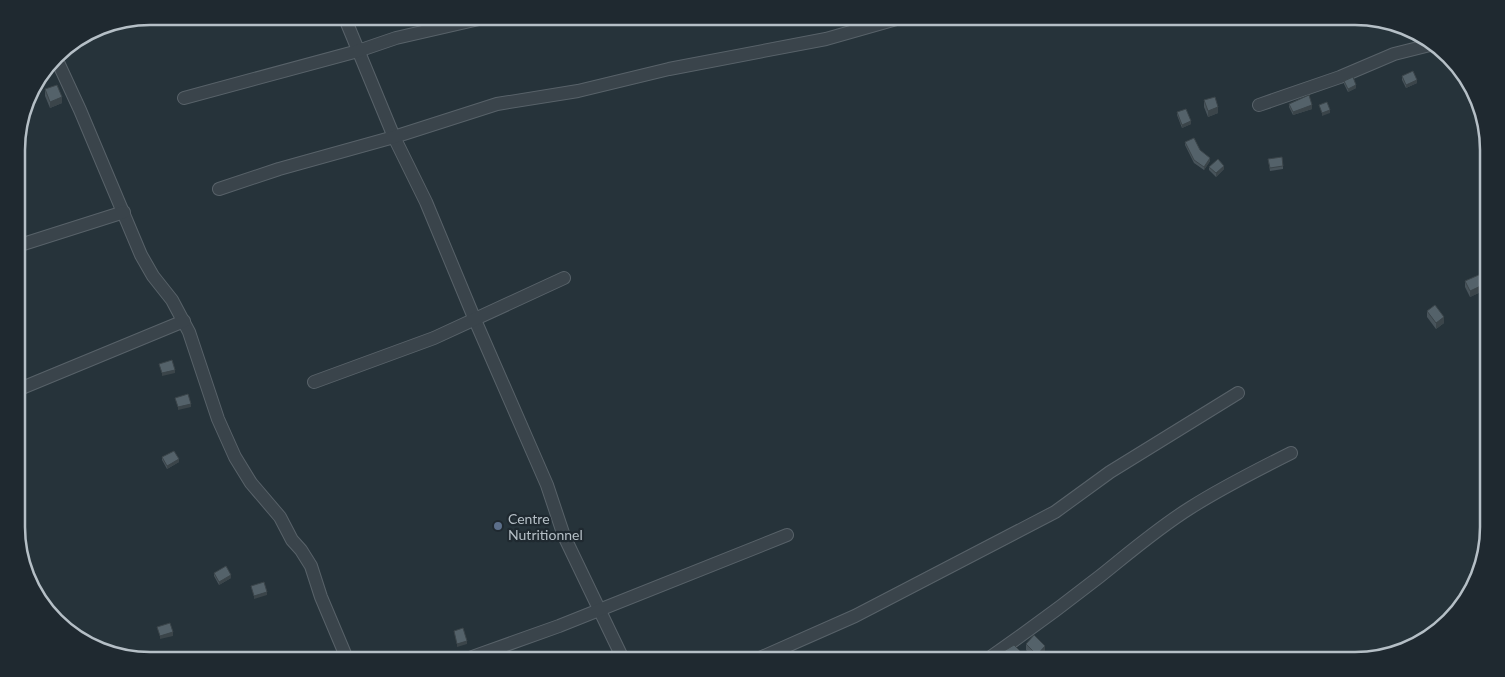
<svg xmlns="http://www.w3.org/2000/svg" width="1505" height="677" font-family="Lato,sans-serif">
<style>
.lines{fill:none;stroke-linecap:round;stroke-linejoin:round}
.minor-casing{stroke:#586269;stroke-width:14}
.minor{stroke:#3a444b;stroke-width:12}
.wall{fill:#48545b}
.shaded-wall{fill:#3b454a}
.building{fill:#54626a;stroke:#3b454a}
.service-dot{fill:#5c6f8a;stroke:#1f2930;stroke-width:2}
.labels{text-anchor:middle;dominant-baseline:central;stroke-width:4.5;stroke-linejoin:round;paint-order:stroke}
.poi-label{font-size:14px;fill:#b5bfc6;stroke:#1f2930;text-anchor:start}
.rim{fill:none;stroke:#b5bfc6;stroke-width:2.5}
</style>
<rect width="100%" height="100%" fill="#26333a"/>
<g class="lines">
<defs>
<g id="minor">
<path d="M344 16 394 137 426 202 475 320 547 485 564 536 624 661"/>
<path d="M56 58 80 110 141 255 153 276 172 300 189 332 218 419 235 457 251 483 280 517 292 540 301 550 311 566 321 597 348 661"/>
<path d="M184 98 358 51 396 38 492 16"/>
<path d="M1259 105 1340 77 1394 54 1430 45"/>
<path d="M219 189 279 169 394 137 497 104 578 91 669 69 826 39 907 16"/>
<path d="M17 246 124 212"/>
<path d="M314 382 434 338 564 278"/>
<path d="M17 390 184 321"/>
<path d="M461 661 559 626 787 535"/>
<path d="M753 661 855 616 1055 512 1110 472 1238 393"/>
<path d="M985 661C1024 634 1062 606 1099 577 1129 553 1158 528 1190 508 1223 487 1257 470 1291 453"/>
</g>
</defs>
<use href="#minor" class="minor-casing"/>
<use href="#minor" class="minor"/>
</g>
<g class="wall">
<path d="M1402 76 1417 83 1406 88 1402 80Z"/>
<path d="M1344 81 1356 88 1348 92 1344 84Z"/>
<path d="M45 89 62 103 50 108 45 96Z"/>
<path d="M1204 100 1218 113 1208 117 1204 107Z"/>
<path d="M1289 104 1312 109 1293 115 1289 107Z"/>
<path d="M1177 112 1191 124 1182 128 1177 115Z"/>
<path d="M1185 142 1200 150 1210 161 1204 170 1194 163 1185 145Z"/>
<path d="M1268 159 1283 166V169L1270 171Z"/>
<path d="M1209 167 1224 169 1216 177 1209 170Z"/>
<path d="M1465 281 1485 290 1470 297 1465 287Z"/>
<path d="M1427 311 1444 323 1436 329 1427 317Z"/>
<path d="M162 457 179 462 167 469 162 460Z"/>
<path d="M214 573 231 578 219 585 214 576Z"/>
<path d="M1026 644 1045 653 1037 661 1026 650Z"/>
<path d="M1004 651 1022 659 1020 661H1007L1004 658Z"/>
</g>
<g class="shaded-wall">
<path d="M1417 80V83L1406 88V85Z"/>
<path d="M1356 85V88L1348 92V89Z"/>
<path d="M62 97V103L50 108V102Z"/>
<path d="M1312 105V109L1293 115V112Z"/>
<path d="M1218 107V113L1208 117V111Z"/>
<path d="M1330 110V113L1322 116V113Z"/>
<path d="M1191 121V124L1182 128V125Z"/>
<path d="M1210 158V161L1204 170V167Z"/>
<path d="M1224 166V169L1216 177V173Z"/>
<path d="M1485 284V290L1470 297V291Z"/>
<path d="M1444 317V323L1436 329V323Z"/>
<path d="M175 370V373L162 376V373Z"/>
<path d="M191 404V407L178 410V407Z"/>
<path d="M179 459V462L167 469V466Z"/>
<path d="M231 575V578L219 585V582Z"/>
<path d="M267 592V595L254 599V596Z"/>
<path d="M173 632V636L160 639V636Z"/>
<path d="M467 641V644L457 647V644Z"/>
<path d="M1045 646V653L1037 661V655Z"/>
<path d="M1022 653V659L1020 661H1014Z"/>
</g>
<g class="building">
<path d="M1413 71 1417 80 1406 85 1402 76Z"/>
<path d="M1353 77 1356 85 1348 89 1344 81Z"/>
<path d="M57 85 62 97 50 102 45 89Z"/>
<path d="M1309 95 1312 105 1293 112 1289 104Z"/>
<path d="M1215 97 1218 107 1208 111 1204 100Z"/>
<path d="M1327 102 1330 110 1322 113 1319 105Z"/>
<path d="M1186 109 1191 121 1182 125 1177 112Z"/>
<path d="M1194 138 1200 150 1210 158 1204 167 1194 160 1185 142Z"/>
<path d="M1282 157 1283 166 1270 168 1268 159Z"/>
<path d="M1218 159 1224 166 1216 173 1209 167Z"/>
<path d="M1481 274 1485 284 1470 291 1465 281Z"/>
<path d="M1435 305 1444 317 1436 323 1427 311Z"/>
<path d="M172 360 175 370 162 373 159 364Z"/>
<path d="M188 394 191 404 178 407 175 398Z"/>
<path d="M174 451 179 459 167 466 162 457Z"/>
<path d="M226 566 231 575 219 582 214 573Z"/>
<path d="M264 582 267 592 254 596 251 586Z"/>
<path d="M170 623 173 632 160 636 157 627Z"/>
<path d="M463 628 467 641 457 644 454 631Z"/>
<path d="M1034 635 1045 646 1037 655 1026 644Z"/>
<path d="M1014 645 1022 653 1014 661H1013L1004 651Z"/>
</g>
<circle class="service-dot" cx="498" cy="526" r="5"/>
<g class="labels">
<g class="poi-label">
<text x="508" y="518">Centre<tspan x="508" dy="16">Nutritionnel</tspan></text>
</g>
</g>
<path d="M0 0H1505V677H0ZM150 25H1355A125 125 0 0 1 1480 150V527A125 125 0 0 1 1355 652H150A125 125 0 0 1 25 527V150A125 125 0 0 1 150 25Z" fill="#1f2930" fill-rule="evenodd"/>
<path class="rim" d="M150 25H1355A125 125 0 0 1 1480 150V527A125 125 0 0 1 1355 652H150A125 125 0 0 1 25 527V150A125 125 0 0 1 150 25Z"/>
</svg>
